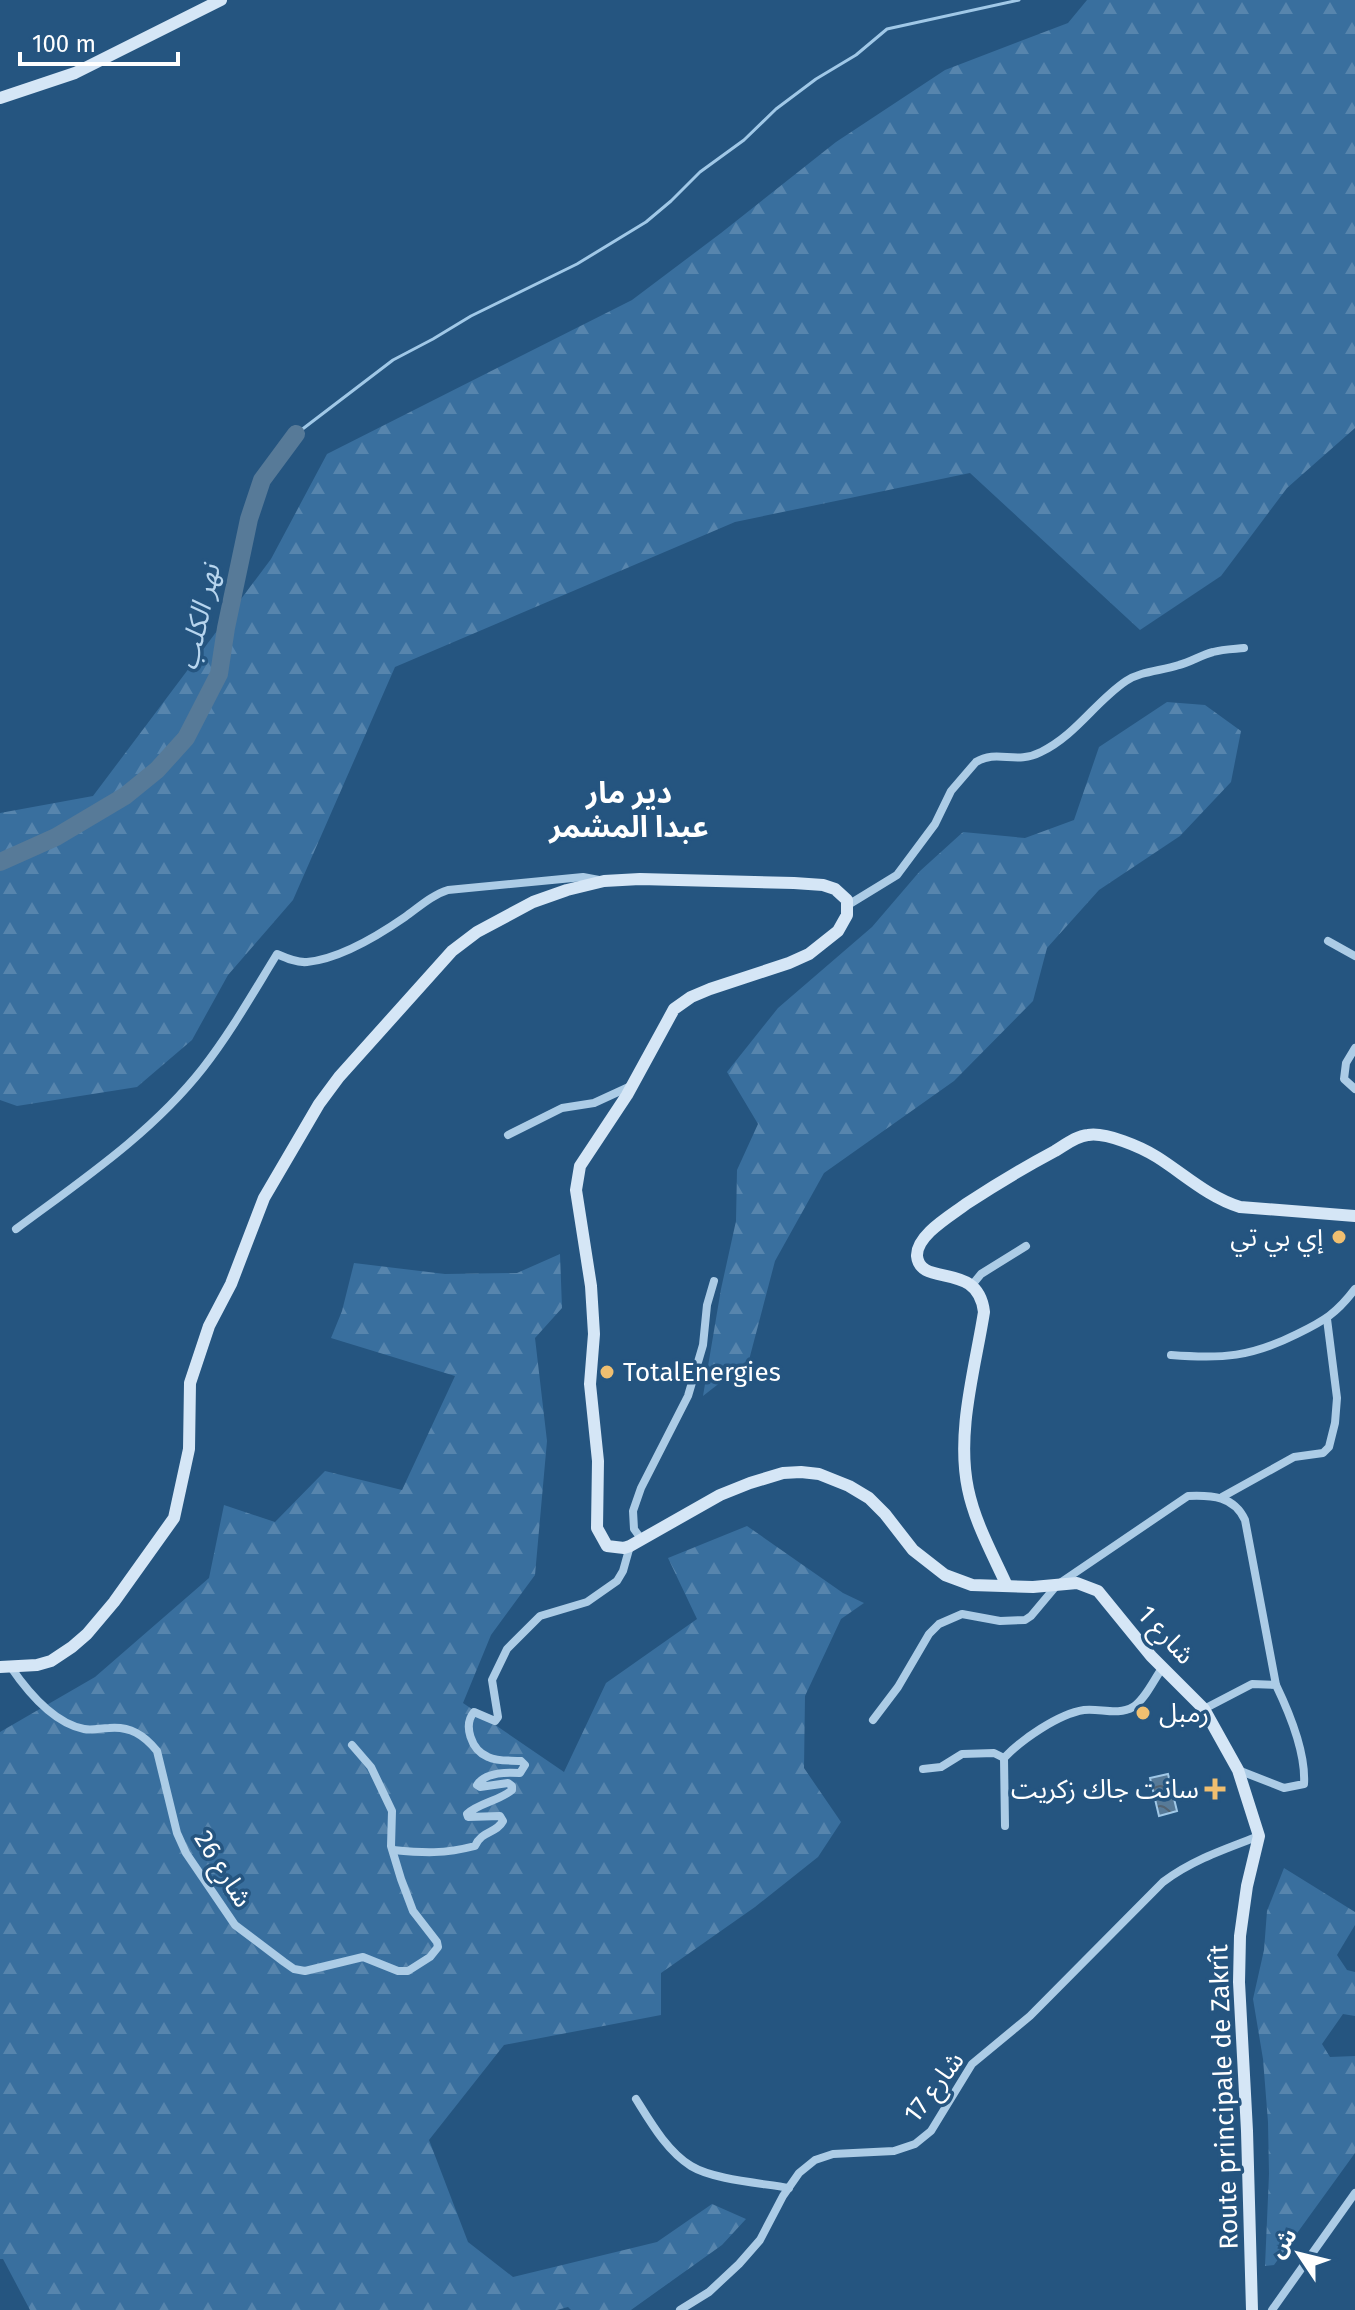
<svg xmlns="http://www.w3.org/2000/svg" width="1355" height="2310" font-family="'Fira Sans','Noto Sans Arabic',sans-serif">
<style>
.forest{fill:url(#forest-firs)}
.water{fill:url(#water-waves);stroke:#a0c8e7;stroke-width:2}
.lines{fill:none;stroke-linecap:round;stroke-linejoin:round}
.stream{stroke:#a0c8e7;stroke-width:3}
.river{stroke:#577a98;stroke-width:18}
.street{stroke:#accce6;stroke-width:8}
.secondary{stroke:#d5e6f6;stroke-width:12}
.poi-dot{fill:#f0bf70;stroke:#255580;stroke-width:3}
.labels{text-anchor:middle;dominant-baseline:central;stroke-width:7;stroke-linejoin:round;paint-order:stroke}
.poi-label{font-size:26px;fill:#fff;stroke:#255580;text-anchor:end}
.street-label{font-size:26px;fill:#fff;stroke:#255580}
.water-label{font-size:28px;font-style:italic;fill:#b7d5ee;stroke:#255580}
.quarter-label{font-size:30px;font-weight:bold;fill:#fff;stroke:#255580}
</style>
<defs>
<pattern id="forest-firs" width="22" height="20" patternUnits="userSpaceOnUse" patternTransform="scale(2)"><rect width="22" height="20" fill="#396f9e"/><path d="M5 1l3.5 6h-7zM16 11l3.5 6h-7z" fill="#5785ad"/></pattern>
<pattern id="water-waves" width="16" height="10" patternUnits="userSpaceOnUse" patternTransform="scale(2)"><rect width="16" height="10" fill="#577a98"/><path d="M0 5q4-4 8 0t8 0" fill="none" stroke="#526372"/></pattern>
</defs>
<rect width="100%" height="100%" fill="#255580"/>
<g class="forest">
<path d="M1087 0H1355V428L1287 488 1221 576 1140 630 970 473 735 522 395 667 293 900 228 975 192 1040 137 1087 17 1106 0 1100V813L93 796 271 559 327 454 632 300 721 233 836 142 945 70 1068 23Z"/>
<path d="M1167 702 1205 705 1241 731 1231 782 1180 836 1099 890 1047 948 1033 1001 954 1081 824 1173 775 1261 749 1360 703 1396 721 1289 736 1221 737 1170 758 1124 727 1072 778 1008 872 927 920 871 963 832 1025 838 1074 820 1099 747Z"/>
<path d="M560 1254 562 1308 535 1338 547 1441 535 1575 491 1635 463 1703 564 1772 606 1683 697 1619 668 1558 747 1526 843 1593 864 1603 841 1619 805 1696 804 1768 841 1822 818 1857 755 1907 661 1973V2015L504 2045 429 2140 468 2242 513 2277 657 2242 712 2204 746 2219 722 2245 631 2310H571L568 2307 557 2310H30L3 2259H0V1732L95 1677 209 1578 224 1505 275 1522 325 1471 402 1490 455 1376 331 1338 342 1311 354 1263 445 1274 517 1273Z"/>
<path d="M1284 1868 1355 1912V1925L1337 1955 1347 1970 1355 1972V2016L1343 2014 1322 2044 1330 2057 1355 2056V2153L1274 2265 1265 2266 1269 2174 1268 2122 1263 2059 1253 1999 1264 1950 1267 1911Z"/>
</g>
<path class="water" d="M1168 1774 1177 1811 1159 1816 1150 1778Z"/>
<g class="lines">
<path class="stream" d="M296 434 393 360 433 339 471 316 577 264 646 222 671 201 700 172 744 140 776 109 816 79 856 55 887 29 1019 0"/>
<path class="river" d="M0 862 56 837 125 796 157 770 186 738 219 674 226 628 249 519 262 480 296 434"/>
<g class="street">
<path d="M848 905 897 875 935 824 951 791 976 762C997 749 1016 765 1041 752 1076 735 1095 702 1126 681 1141 671 1161 671 1179 665 1191 662 1201 655 1213 652 1223 649 1234 649 1244 648"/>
<path d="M1328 941 1355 956"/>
<path d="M1355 1048 1346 1063 1344 1079 1355 1089"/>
<path d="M508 1135 562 1108 594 1103 631 1086"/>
<path d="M16 1229C82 1180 152 1133 203 1068 231 1032 253 993 277 954 286 958 297 963 307 962 339 959 379 935 405 917 419 907 432 895 448 890L583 877 599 880"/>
<path d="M972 1285 981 1274 1026 1246"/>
<path d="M1171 1355C1223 1359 1251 1357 1297 1334 1324 1321 1337 1313 1355 1289"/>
<path d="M1222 1497 1294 1457 1323 1453 1329 1447 1335 1423 1337 1398 1327 1319"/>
<path d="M642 1540 634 1529 633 1511 641 1488 688 1396 703 1345 707 1305 714 1281"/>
<path d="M10 1666C27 1691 53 1723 84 1729 92 1731 101 1728 109 1728 130 1726 144 1735 157 1751L177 1833 186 1853 235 1925 284 1962 294 1969 305 1971 363 1957 398 1971H408L430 1957 438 1947 437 1942 413 1911 401 1879 391 1846 392 1811 371 1767 352 1745"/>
<path d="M1204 1709 1252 1684 1276 1685C1289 1712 1306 1753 1304 1784L1284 1788 1238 1770"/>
<path d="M873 1720 898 1687 929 1634 939 1624 962 1614 1000 1621 1025 1620 1031 1616 1057 1585 1188 1496C1212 1495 1234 1496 1245 1520L1276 1685"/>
<path d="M923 1769 941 1767 962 1754 994 1753 1004 1758"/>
<path d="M1005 1826 1004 1758C1021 1740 1058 1714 1084 1710 1100 1708 1118 1716 1133 1707 1145 1700 1154 1679 1163 1667"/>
<path d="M393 1850C424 1853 444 1854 475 1846 482 1830 496 1834 503 1821L500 1816 468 1817 467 1814C479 1803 499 1801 512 1790V1786L508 1783 480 1787 477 1785C485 1772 506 1772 520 1773L525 1765 521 1761C511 1760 498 1762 488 1757 471 1750 463 1725 474 1712L495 1721 498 1717 492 1680 507 1649 540 1616 587 1602 617 1581 623 1571 630 1546"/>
<path d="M636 2099C651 2123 667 2151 691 2166 714 2180 762 2183 789 2188"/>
<path d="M680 2310 709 2292 739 2264 760 2240 783 2196 799 2173 815 2160 833 2154 894 2151 915 2144 931 2131 972 2064 1030 2016 1163 1882C1192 1860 1225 1849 1259 1836"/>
<path d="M1272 2310 1355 2193"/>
</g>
<g class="secondary">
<path d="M0 98 75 73 221 0"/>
<path d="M1007 1586C993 1555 975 1523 968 1489 956 1432 975 1369 984 1312 978 1260 920 1288 917 1256 916 1235 952 1215 966 1204 995 1185 1025 1167 1055 1151 1065 1145 1076 1136 1088 1135 1106 1132 1141 1147 1157 1157 1184 1174 1208 1197 1240 1207L1355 1216"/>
<path d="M0 1667 37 1665 51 1661 72 1647 87 1634 114 1602 174 1518 189 1449 190 1383 209 1326 231 1284 264 1198 319 1104 339 1077 452 951 477 932 533 902 567 890 604 881 640 879 794 883 823 885 835 889 847 900V915L838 931 809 954 789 963 710 989 691 997 674 1009 627 1095 580 1166 576 1190 591 1286 594 1334 590 1384 598 1461 597 1528 607 1546 624 1548 630 1546 720 1495 750 1483 783 1473 801 1472 819 1474 849 1486 869 1498 885 1514 913 1550 945 1575 972 1585 1033 1587 1077 1583 1098 1591 1151 1656 1204 1709 1238 1770 1259 1836 1247 1886 1240 1936 1239 1982 1247 2131 1252 2310"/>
</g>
</g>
<g class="poi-dot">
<circle cx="1339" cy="1237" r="8"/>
<circle cx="607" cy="1372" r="8"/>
<circle cx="1143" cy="1713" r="8"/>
<path d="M1211 1777h8v8h8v8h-8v8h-8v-8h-8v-8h8z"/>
</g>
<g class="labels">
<g class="poi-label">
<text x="1323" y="1237">إي بي تي</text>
<text x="623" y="1372" text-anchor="start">TotalEnergies</text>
<text x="1159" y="1713" text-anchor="start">رمبل</text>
<text x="1199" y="1789">سانت جاك زكريت</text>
</g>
<g class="street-label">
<text transform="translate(1166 1635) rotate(47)">شارع 1</text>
<text transform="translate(223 1869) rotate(58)">شارع 26</text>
<text transform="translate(934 2087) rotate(-53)">شارع 17</text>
<text transform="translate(1224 2097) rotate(-92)">Route principale de Zakrît</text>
</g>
<g class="water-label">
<text transform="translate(199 617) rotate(-77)">نهر الكلب</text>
</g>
<g class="quarter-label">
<text x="629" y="793">دير مار<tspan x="629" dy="34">عبدا المشمر</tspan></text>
</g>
</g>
<g transform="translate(1299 2254) rotate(305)" stroke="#255580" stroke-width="6" paint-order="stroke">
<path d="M0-6L14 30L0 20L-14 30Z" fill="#ffffff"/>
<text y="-12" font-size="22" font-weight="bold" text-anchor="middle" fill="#ffffff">ش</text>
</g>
<path d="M20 52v12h158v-12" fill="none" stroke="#ffffff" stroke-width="4"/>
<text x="32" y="52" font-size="24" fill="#ffffff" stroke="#255580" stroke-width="6" paint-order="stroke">100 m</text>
</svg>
